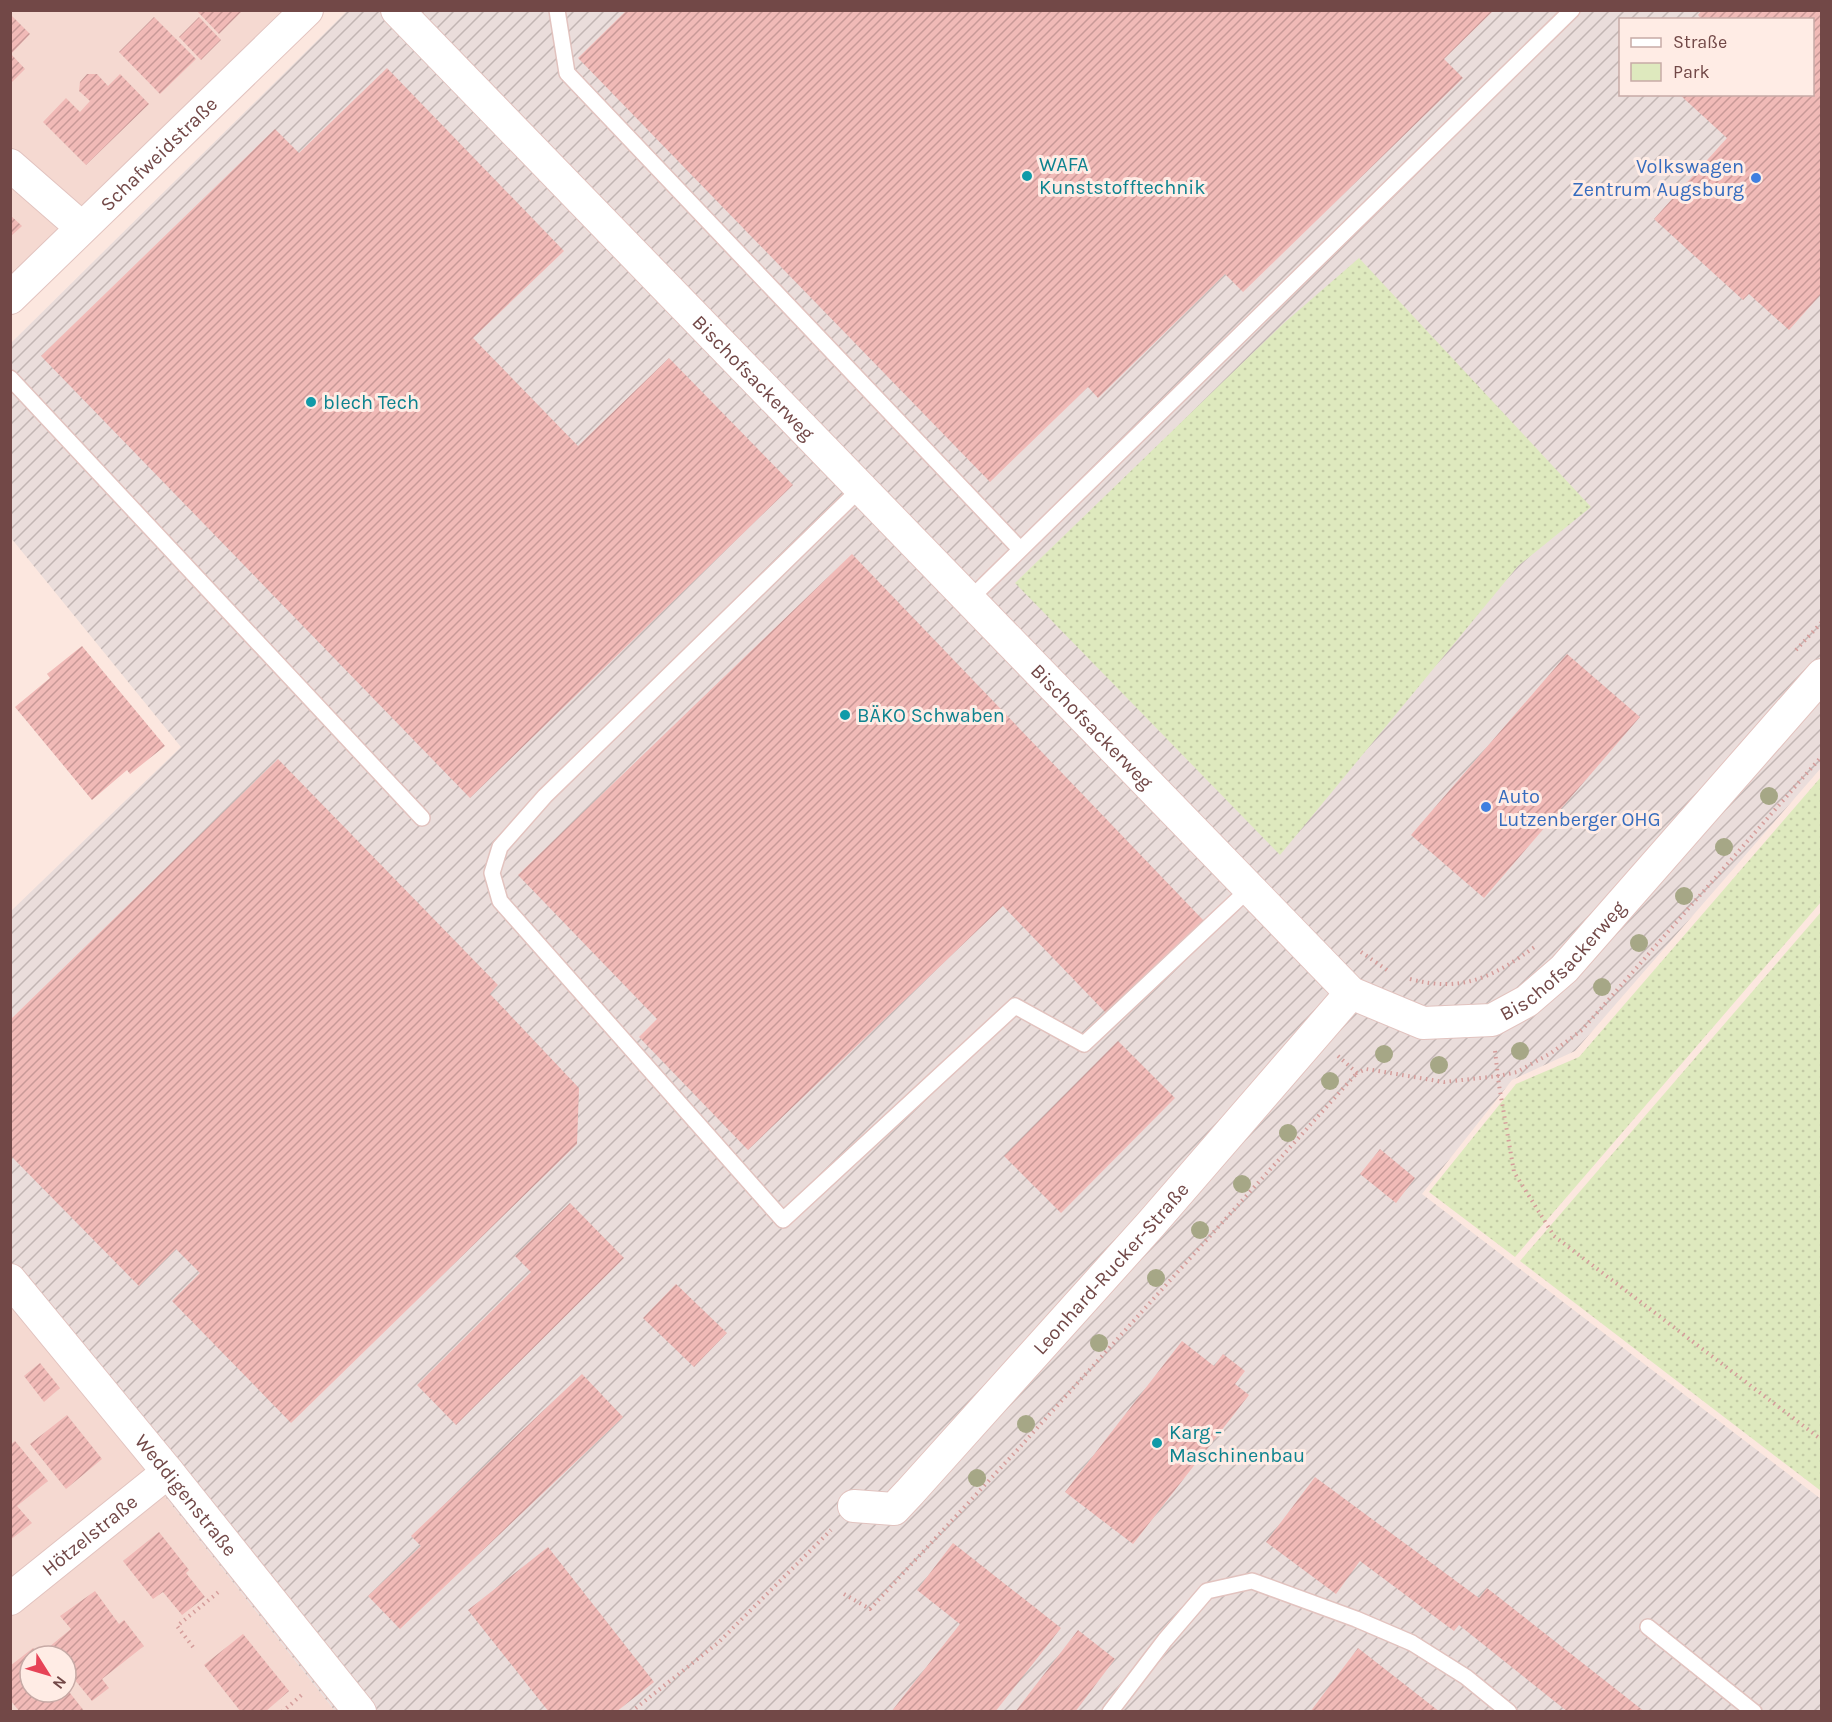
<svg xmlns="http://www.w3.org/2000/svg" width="1832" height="1722" font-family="Karla,sans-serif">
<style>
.residential{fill:#f5d9d1;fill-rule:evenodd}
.industrial{fill:url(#industrial-furrows);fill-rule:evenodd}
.green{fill:url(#green-dots)}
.building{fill:url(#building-hatch)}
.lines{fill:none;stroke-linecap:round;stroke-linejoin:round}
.service-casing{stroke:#e2c3bf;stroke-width:18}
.minor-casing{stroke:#e2c3bf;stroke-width:34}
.path{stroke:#d59d9b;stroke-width:4;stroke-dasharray:1.5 4.5;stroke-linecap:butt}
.service{stroke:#fff;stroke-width:15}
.minor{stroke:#fff;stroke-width:32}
.tree{fill:#a6a786}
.culture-dot{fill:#0f9aa8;stroke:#ffece5;stroke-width:2}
.shop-dot{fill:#3f7fe0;stroke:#ffece5;stroke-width:2}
.labels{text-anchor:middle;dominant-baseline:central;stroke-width:6;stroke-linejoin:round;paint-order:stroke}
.street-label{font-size:20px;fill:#724847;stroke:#ffece5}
.culture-label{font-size:20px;fill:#0d838f;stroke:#ffece5;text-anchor:start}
.shop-label{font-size:20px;fill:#366cbe;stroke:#ffece5;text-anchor:end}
</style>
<defs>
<pattern id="industrial-furrows" width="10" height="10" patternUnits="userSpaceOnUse" patternTransform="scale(1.5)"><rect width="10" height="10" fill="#eadddb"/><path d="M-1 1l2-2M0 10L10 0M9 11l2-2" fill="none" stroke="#c2b5b3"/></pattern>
<pattern id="green-dots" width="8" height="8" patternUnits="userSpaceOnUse" patternTransform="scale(1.5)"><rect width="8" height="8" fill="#dee9be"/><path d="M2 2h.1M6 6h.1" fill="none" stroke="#c2c9a5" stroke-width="1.8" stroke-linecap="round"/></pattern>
<pattern id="building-hatch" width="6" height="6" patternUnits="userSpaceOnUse" patternTransform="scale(1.5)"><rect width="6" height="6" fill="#f1bab7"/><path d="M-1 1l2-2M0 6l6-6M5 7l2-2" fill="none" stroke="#c89997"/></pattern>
</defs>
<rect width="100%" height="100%" fill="#fce7df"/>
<g class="residential">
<path d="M11 11H291L11 283Z"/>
<path d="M10 1287 167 1499 335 1711H11ZM30 1656H66V1692H30Z"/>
</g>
<path class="industrial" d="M347 11H1821V768L1575 1051 1512 1080 1422 1194 1821 1499V1711H335L167 1499 11 1287V911L181 747 11 538V343ZM1620 20H1812V94H1620Z"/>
<g class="green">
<path d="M1359 258 1591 507 1518 566 1280 855 1015 583 1284 323Z"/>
<path d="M1821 777V902L1515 1257 1429 1192 1516 1084 1579 1057Z"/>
<path d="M1821 912V1491L1520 1261Z"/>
</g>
<g class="building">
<path d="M196 10H243L219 34Z"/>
<path d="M627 10H1494L1444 59 1463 78 1243 292 1225 274 1098 398 1088 387 990 482 578 58Z"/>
<path d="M1702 10H1822V293L1789 330 1749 294 1743 300 1654 219 1727 138 1679 94H1812V20H1702L1698 15Z"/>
<path d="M10 14 30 34 11 54 25 69 10 84Z"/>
<path d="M154 17 196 59 160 94 119 52Z"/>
<path d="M199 17 221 40 201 60 179 37Z"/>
<path d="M387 68 564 251 473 338 578 446 669 358 793 485 470 798 41 356 275 129 299 153Z"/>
<path d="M87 74H97L108 86 120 74 149 104 86 165 43 122 66 98 80 112 90 101 79 91 80 82Z"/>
<path d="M10 215 22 226 10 237Z"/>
<path d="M852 554 1204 921 1107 1014 1003 906 748 1150 639 1037 657 1019 518 875Z"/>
<path d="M82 646 165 746 130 774 127 770 92 800 15 707 50 678 47 674Z"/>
<path d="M1567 654 1640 717 1484 898 1411 835Z"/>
<path d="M278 759 498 985 490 994 579 1088 577 1144 291 1423 172 1301 200 1273 176 1249 139 1286 10 1155V1020Z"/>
<path d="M1118 1041 1175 1098 1061 1213 1004 1156Z"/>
<path d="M1380 1149 1415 1178 1396 1203 1360 1174Z"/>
<path d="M570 1203 624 1258 456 1425 417 1385 531 1272 515 1256Z"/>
<path d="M676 1284 727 1333 694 1367 643 1318Z"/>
<path d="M1182 1341 1214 1366 1223 1354 1245 1371 1235 1384 1249 1395 1133 1544 1065 1492Z"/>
<path d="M40 1363 60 1388 44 1402 24 1376Z"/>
<path d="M582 1374 623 1417 400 1629 368 1596 421 1546 411 1536Z"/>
<path d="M67 1415 102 1459 66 1489 30 1444Z"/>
<path d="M15 1441 48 1481 17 1506 32 1523 10 1540V1445Z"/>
<path d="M1315 1477 1479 1598 1487 1588 1645 1712H1568L1459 1625 1454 1631 1360 1561 1336 1594 1266 1542Z"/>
<path d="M159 1532 189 1570 186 1573 205 1597 182 1615 163 1592 153 1599 123 1561Z"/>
<path d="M953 1543 1061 1628 995 1712H891L960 1624 917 1590Z"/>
<path d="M548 1547 654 1682 616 1712H549L468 1610Z"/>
<path d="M95 1591 119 1624 124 1620 144 1646 102 1679 109 1688 92 1701 66 1669V1656H56L49 1647 71 1629 60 1616Z"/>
<path d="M1078 1630 1115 1659 1075 1712H1015Z"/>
<path d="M243 1634 289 1691 265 1712H241L204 1665Z"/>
<path d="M33 1648 40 1656H30V1692H66V1688L85 1712H20L10 1700V1666Z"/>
<path d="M1358 1648 1440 1712H1310Z"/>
</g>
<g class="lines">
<defs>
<g id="service">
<path d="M557 10 567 73 1020 549"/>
<path d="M10 378 422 818"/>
<path d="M861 488 545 796 500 847 492 873 500 901 783 1220 1015 1006 1084 1044 1250 888"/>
<path d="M969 600 1572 10"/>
<path d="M1648 1627 1754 1712"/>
<path d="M1110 1712 1165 1640 1207 1591 1252 1581 1356 1619 1412 1643 1466 1677 1509 1712"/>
</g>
<g id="minor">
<path id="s1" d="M397 10 1351 993 1423 1023 1492 1020 1527 1001 1564 969 1822 675"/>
<path d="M10 165 81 227"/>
<path id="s2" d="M10 298 307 10"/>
<path id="s3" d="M10 1280 168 1472 360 1712"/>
<path id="s4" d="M854 1506 894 1509 910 1492 1151 1224 1351 993"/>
<path id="s5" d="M10 1599 168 1472"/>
</g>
</defs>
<use href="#service" class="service-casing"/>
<use href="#minor" class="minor-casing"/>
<g class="path">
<path d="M1796 650 1822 622"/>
<path d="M1361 952 1387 970"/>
<path d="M1410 979C1463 993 1493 977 1536 946"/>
<path d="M1495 1051 1499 1085 1514 1172 1554 1236 1822 1440"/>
<path d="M1338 1056 1357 1073 1366 1069 1444 1082 1498 1076 1517 1072 1551 1053 1582 1030 1822 756"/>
<path d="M844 1594 870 1609 1020 1447 1357 1073"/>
<path d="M193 1647 177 1626 221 1590"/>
<path d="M282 1712 304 1693"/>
<path d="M631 1712 719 1642 831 1530"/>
</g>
<use href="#service" class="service"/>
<use href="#minor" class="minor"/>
</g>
<g class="tree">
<circle cx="1769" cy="796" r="9"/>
<circle cx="1724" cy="847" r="9"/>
<circle cx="1684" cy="896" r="9"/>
<circle cx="1639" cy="943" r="9"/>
<circle cx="1602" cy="987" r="9"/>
<circle cx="1520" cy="1051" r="9"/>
<circle cx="1384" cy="1054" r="9"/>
<circle cx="1439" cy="1065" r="9"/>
<circle cx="1330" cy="1081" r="9"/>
<circle cx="1288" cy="1133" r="9"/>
<circle cx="1242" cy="1184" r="9"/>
<circle cx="1200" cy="1230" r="9"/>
<circle cx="1156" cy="1278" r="9"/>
<circle cx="1099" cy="1343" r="9"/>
<circle cx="1026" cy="1424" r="9"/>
<circle cx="977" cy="1478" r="9"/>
</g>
<g class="culture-dot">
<circle cx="1027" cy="176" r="6"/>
<circle cx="311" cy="402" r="6"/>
<circle cx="845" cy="715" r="6"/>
<circle cx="1157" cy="1443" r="6"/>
</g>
<g class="shop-dot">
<circle cx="1756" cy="178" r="6"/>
<circle cx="1486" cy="807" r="6"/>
</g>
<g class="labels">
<g class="street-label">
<text stroke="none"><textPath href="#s2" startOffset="207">Schafweidstraße</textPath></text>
<text stroke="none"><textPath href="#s1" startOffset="512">Bischofsackerweg</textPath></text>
<text stroke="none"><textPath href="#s1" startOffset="998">Bischofsackerweg</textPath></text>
<text stroke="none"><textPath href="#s1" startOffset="1610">Bischofsackerweg</textPath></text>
<text stroke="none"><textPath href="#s4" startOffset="364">Leonhard-Rucker-Straße</textPath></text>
<text stroke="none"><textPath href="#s3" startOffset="278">Weddigenstraße</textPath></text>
<text stroke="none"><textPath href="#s5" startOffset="102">Hötzelstraße</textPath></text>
</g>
<g class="culture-label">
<text x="1039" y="164">WAFA<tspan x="1039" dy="23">Kunststofftechnik</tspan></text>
<text x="323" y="402">blech Tech</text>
<text x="857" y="715">BÄKO Schwaben</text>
<text x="1169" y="1432">Karg -<tspan x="1169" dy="23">Maschinenbau</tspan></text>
</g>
<g class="shop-label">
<text x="1744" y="166">Volkswagen<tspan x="1744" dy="23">Zentrum Augsburg</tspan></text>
<text x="1498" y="796" text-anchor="start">Auto<tspan x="1498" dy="23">Lutzenberger OHG</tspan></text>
</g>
</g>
<rect width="1832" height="1722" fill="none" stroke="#724847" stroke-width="24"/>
<rect x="1619" y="18" width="195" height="78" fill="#ffece5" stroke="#c7aaa6" stroke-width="1.5"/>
<rect x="1631" y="38" width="30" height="9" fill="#ffffff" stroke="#c7aaa6" stroke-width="1.5"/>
<text x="1673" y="48" font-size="18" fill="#724847">Straße</text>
<rect x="1631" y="63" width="30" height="18" fill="#dee9be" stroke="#c7aaa6" stroke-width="1.5"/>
<text x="1673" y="78" font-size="18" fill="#724847">Park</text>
<g transform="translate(48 1674) rotate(127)"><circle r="28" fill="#ffece5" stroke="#c7aaa6" stroke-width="1.5"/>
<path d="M0-4.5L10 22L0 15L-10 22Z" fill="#e74357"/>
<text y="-9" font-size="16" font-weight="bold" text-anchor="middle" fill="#724847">N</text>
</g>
</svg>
